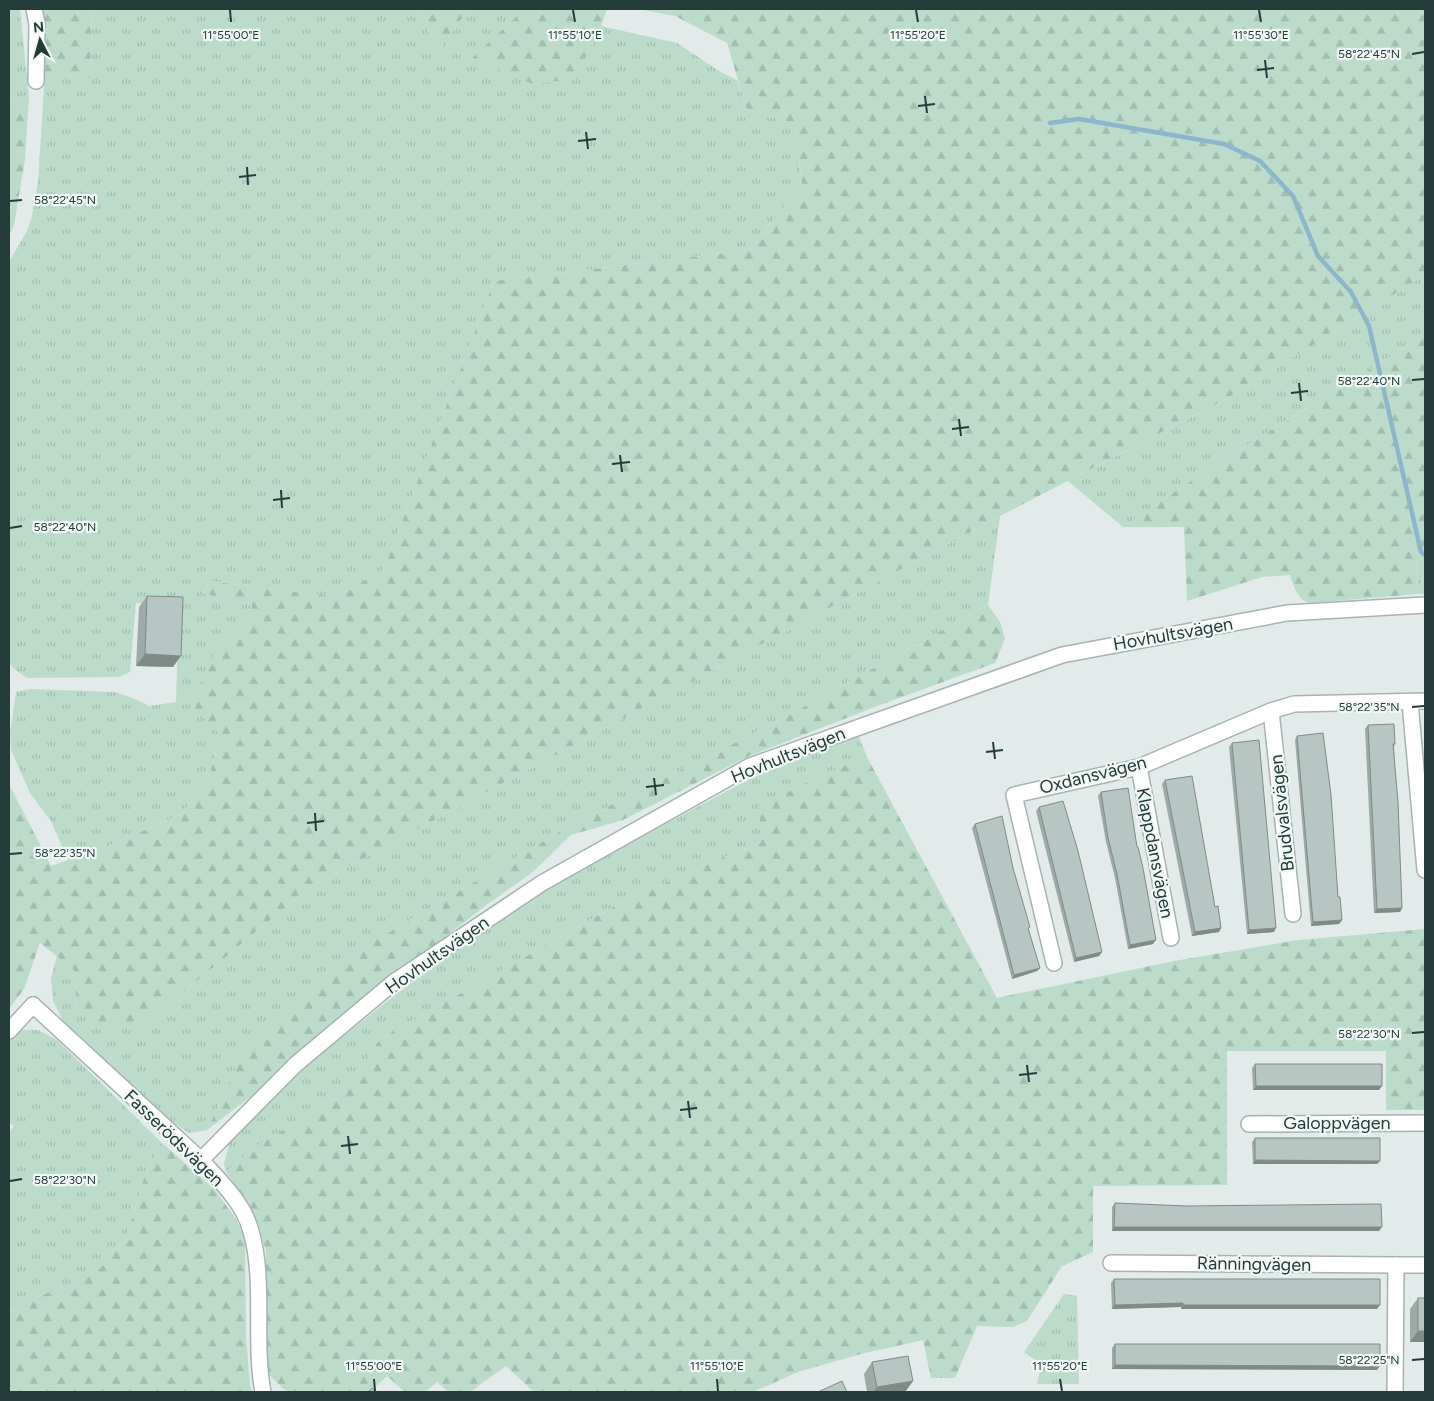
<svg xmlns="http://www.w3.org/2000/svg" width="1434" height="1401" font-family="Figtree,sans-serif">
<style>
.grass{fill:url(#grass-tufts)}
.forest{fill:url(#forest-firs)}
.lines{fill:none;stroke-linecap:round;stroke-linejoin:round}
.stream{stroke:#8db6cd;stroke-width:4.5}
.minor-casing{stroke:#a5b3b1;stroke-width:18}
.tertiary-casing{stroke:#a5b3b1;stroke-width:18}
.minor{stroke:#fff;stroke-width:15}
.tertiary{stroke:#fff;stroke-width:15}
.wall{fill:#9daaa7}
.shaded-wall{fill:#808b88}
.building{fill:#b7c6c2;stroke:#808b88}
.ticks{fill:none;stroke:#233b39;stroke-width:2}
.labels{text-anchor:middle;dominant-baseline:central;stroke-width:4.5;stroke-linejoin:round;paint-order:stroke}
.street-label{font-size:18px;fill:#233b39;stroke:#f2f8f6}
.ticks-label{font-size:12px;text-anchor:middle;fill:#233b39;stroke:#f2f8f6;stroke-width:4.5;stroke-linejoin:round;paint-order:stroke}
</style>
<defs>
<pattern id="grass-tufts" width="24" height="20" patternUnits="userSpaceOnUse" patternTransform="scale(1.25)"><rect width="24" height="20" fill="#bcdbcb"/><path d="M3 7l-1-3M5 7V3M7 7l1-3M15 17l-1-3M17 17v-4M19 17l1-3" fill="none" stroke="#a1bdaf"/></pattern>
<pattern id="forest-firs" width="22" height="20" patternUnits="userSpaceOnUse" patternTransform="scale(1.25)"><rect width="22" height="20" fill="#bcdbcb"/><path d="M5 1l3.5 6h-7zM16 11l3.5 6h-7z" fill="#a1bdaf"/></pattern>
</defs>
<rect width="100%" height="100%" fill="#e2ebe9"/>
<g class="grass">
<path d="M9 9H20L29 97 9 103Z"/>
<path d="M92 9H417L416 10 439 49 469 9H514L516 17 472 59 574 79 601 26 677 43 716 69 738 81 747 110 795 124 802 185 749 250 494 281 384 569 337 597 210 581 202 593 252 605V618L220 643V735L208 781 180 815 108 846 68 860 51 821 30 793 11 750 10 733 16 692 30 689 115 692 133 698 149 706 176 702 179 604 136 603 130 672 119 677 27 678 14 669 10 664 9 665V262L27 231 32 216 38 182 45 72 90 78Z"/>
<path d="M1425 275V335L1210 468 1123 527 1068 481 1226 399Z"/>
<path d="M1000 516 988 605 778 721 566 828 364 947 246 1046 207 1130 189 1133 168 1119 65 1025 53 1001 51 978 57 956 74 970 77 1010 147 1022 310 887Z"/>
<path d="M1416 560H1425V594H1418Z"/>
<path d="M858 735 868 759 837 768 761 843 720 859 622 902 380 1039 342 1094 255 1147 226 1172 224 1164 229 1144 253 1114 284 1083 408 985 489 927 580 869 754 777 811 753Z"/>
<path d="M22 1030H38L57 1040 161 1142 143 1181 126 1238 104 1265 73 1286 41 1295 9 1313V1133L14 1126 9 1123V1039Z"/>
<path d="M1064 1294 1077 1296 1079 1384H1037L1041 1364 1024 1352Z"/>
</g>
<g class="forest">
<path d="M41 9H92L90 78 45 72Z"/>
<path d="M417 9H469L439 49 416 10Z"/>
<path d="M514 9H607L601 26 575 79 532 84 472 58 516 17Z"/>
<path d="M638 9H1425V275L1226 399 1000 516 310 887 147 1022 96 1025 77 1010 74 970 40 943 24 989 9 1009V784L51 866 108 846 180 815 208 781 220 735 191 704 220 643 252 618V605L202 593 210 581 337 597 384 569 494 281 749 250 802 185 795 124 747 110 727 43 675 16Z"/>
<path d="M29 97 25 159 14 225 9 236V103Z"/>
<path d="M1425 335V560L1416 561 1418 594 1309 603C1297 599 1294 587 1290 575L1262 577 1187 601 1184 527H1123L1210 468Z"/>
<path d="M988 605 1000 622 1005 639 995 663 880 705 749 756 623 820 571 835 534 871 488 904 372 993 265 1086 207 1130 246 1046 364 947 566 828 778 721Z"/>
<path d="M868 759 997 998 1174 961 1298 940 1425 929V1110H1386V1051H1227V1185L1093 1186V1252L1062 1266 1027 1321 1013 1327 977 1326 955 1378H931L923 1340 861 1354 798 1372 753 1392H534L506 1366 470 1392H449L437 1382 425 1392H405L387 1376 369 1392H287L266 1372V1252L259 1226 249 1203 226 1172 255 1147 342 1094 380 1039 622 902 720 859 761 843 759 806 837 768Z"/>
<path d="M161 1142 215 1190 236 1219 245 1239 246 1336 250 1385 252 1392H9V1313L41 1295 73 1286 104 1265 126 1238 143 1181Z"/>
</g>
<g class="lines">
<path class="stream" d="M1050 123 1079 119 1224 144 1260 161 1293 196 1318 256 1351 292 1369 326 1421 552 1425 555"/>
<defs>
<g id="minor">
<path d="M34 9 37 24 36 81"/>
<path d="M1410 702 1425 870"/>
<path d="M1271 711 1293 914"/>
<path d="M1139 767 1171 938"/>
<path d="M1054 963 1014 795 1139 767 1271 711 1294 704 1425 701"/>
<path d="M9 1031 33 1005"/>
<path d="M1249 1124 1425 1123"/>
<path d="M201 1160 295 1065 394 982 542 883 750 766 1062 655 1287 613 1425 605"/>
<path d="M1111 1263 1396 1265"/>
<path d="M1395 1392 1396 1265H1425"/>
</g>
<path id="tertiary" d="M33 1005 201 1160C219 1180 242 1201 250 1228 266 1278 253 1340 263 1392"/>
</defs>
<use href="#minor" class="minor-casing"/>
<use href="#tertiary" class="tertiary-casing"/>
<use href="#minor" class="minor"/>
<use href="#tertiary" class="tertiary"/>
</g>
<g class="wall">
<path d="M147 596 173 667 136 666 139 607Z"/>
<path d="M1368 725 1395 744 1394 747 1402 908 1400 912 1374 913 1365 729Z"/>
<path d="M1297 736 1338 897 1342 920 1339 924 1311 926 1295 740Z"/>
<path d="M1232 743 1274 932 1247 934 1229 747Z"/>
<path d="M1165 780 1215 907 1221 928 1219 932 1192 936 1162 784Z"/>
<path d="M1101 792 1137 847 1153 944 1128 949 1115 878 1106 842 1098 796Z"/>
<path d="M1039 807 1102 952 1099 956 1074 962 1036 811Z"/>
<path d="M975 824 1013 868 1028 930 1040 968 1037 971 1012 979 972 828Z"/>
<path d="M1255 1064 1379 1090H1253L1252 1068Z"/>
<path d="M1255 1138 1380 1161 1377 1164H1253L1252 1142Z"/>
<path d="M1115 1203 1379 1231H1112V1207Z"/>
<path d="M1114 1279 1377 1309H1181V1307L1112 1309 1111 1283Z"/>
<path d="M1418 1298 1425 1342H1410V1309Z"/>
<path d="M1115 1344 1377 1370 1112 1369V1348Z"/>
<path d="M872 1362 913 1381 905 1392H867L864 1374Z"/>
</g>
<g class="shaded-wall">
<path d="M145 654 181 656 173 667 136 666Z"/>
<path d="M1402 908 1400 912 1374 913 1377 909Z"/>
<path d="M1342 920 1339 924 1311 926 1313 922Z"/>
<path d="M1221 928 1219 932 1192 936 1195 932Z"/>
<path d="M1276 928 1274 932 1247 934 1249 930Z"/>
<path d="M1156 940 1153 944 1128 949 1130 945Z"/>
<path d="M1102 952 1099 956 1074 962 1076 958Z"/>
<path d="M1040 968 1037 971 1012 979 1014 975Z"/>
<path d="M1256 1086H1382L1379 1090H1253Z"/>
<path d="M1255 1160 1380 1161 1377 1164H1253Z"/>
<path d="M1114 1227H1382L1379 1231H1112Z"/>
<path d="M1183 1303 1181 1307 1112 1309 1115 1305Z"/>
<path d="M1183 1305H1380L1377 1309H1181Z"/>
<path d="M1418 1331H1425V1342H1410Z"/>
<path d="M1115 1365 1380 1366 1377 1370 1112 1369Z"/>
<path d="M913 1381 905 1392H873L877 1387Z"/>
</g>
<g class="building">
<path d="M147 596 183 597 181 656 145 654Z"/>
<path d="M1394 724 1395 744H1393L1398 802 1402 908 1377 909 1368 725Z"/>
<path d="M1323 733 1331 795 1338 897H1340L1342 920 1313 922 1297 736Z"/>
<path d="M1259 740 1276 928 1249 930 1232 743Z"/>
<path d="M1192 776 1215 907 1218 906 1221 928 1195 932 1165 780Z"/>
<path d="M1128 788 1137 847H1138L1143 868 1156 940 1130 945 1117 874 1108 838 1101 792Z"/>
<path d="M1063 801 1078 851 1102 952 1076 958 1039 807Z"/>
<path d="M1002 816 1013 868 1030 927 1028 928 1040 968 1014 975 975 824Z"/>
<path d="M1255 1064H1382V1086H1256Z"/>
<path d="M1255 1138H1380V1161L1255 1160Z"/>
<path d="M1115 1203 1186 1206 1381 1204 1382 1227H1114Z"/>
<path d="M1114 1279H1380V1305H1183V1303L1115 1305Z"/>
<rect x="1418" y="1298" width="7" height="33"/>
<path d="M1115 1344H1380V1366L1115 1365Z"/>
<path d="M908 1356 913 1381 877 1387 872 1362Z"/>
<path d="M842 1381 847 1392H818Z"/>
<path d="M372 1388 377 1392H368Z"/>
</g>
<path class="ticks" d="M230 10 231 22M573 10 575 22M916 10 918 22M1259 10 1261 22M1412 54 1424 52M1265 60 1267 78M1257 70 1274 68M925 96 927 113M918 106 935 104M586 132 588 149M578 141 596 139M247 167 248 185M239 177 256 175M10 201 22 200M1412 380 1424 379M1299 383 1301 401M1291 393 1308 391M959 419 961 436M952 429 969 427M620 455 622 472M612 464 630 462M281 490 282 508M273 500 290 498M10 528 22 526M1412 707 1424 706M993 742 995 759M986 752 1003 750M654 778 656 795M646 787 664 785M315 813 316 831M307 823 324 821M10 854 22 853M1412 1033 1424 1032M1027 1065 1029 1082M1019 1075 1037 1073M688 1101 690 1118M680 1110 697 1108M348 1136 350 1154M341 1146 358 1144M10 1181 22 1179M1412 1360 1424 1359M374 1379 375 1391M717 1379 718 1391M1060 1379 1062 1391"/>
<g class="labels">
<g class="street-label">
<text transform="translate(1173 634) rotate(-10)">Hovhultsvägen</text>
<text transform="translate(788 755) rotate(-22)">Hovhultsvägen</text>
<text transform="translate(1093 775) rotate(-14)">Oxdansvägen</text>
<text transform="translate(1282 813) rotate(-96)">Brudvalsvägen</text>
<text transform="translate(1155 853) rotate(79)">Klappdansvägen</text>
<text transform="translate(437 955) rotate(-35)">Hovhultsvägen</text>
<text x="1337" y="1123">Galoppvägen</text>
<text transform="translate(174 1138) rotate(44)">Fasserödsvägen</text>
<text transform="translate(1254 1264) rotate(1)">Ränningvägen</text>
</g>
</g>
<g class="ticks-label">
<text x="231" y="39">11°55'00"E</text>
<text x="575" y="39">11°55'10"E</text>
<text x="918" y="39">11°55'20"E</text>
<text x="1261" y="39">11°55'30"E</text>
<text x="1369" y="58">58°22'45"N</text>
<text x="65" y="204">58°22'45"N</text>
<text x="1369" y="385">58°22'40"N</text>
<text x="65" y="531">58°22'40"N</text>
<text x="1369" y="711">58°22'35"N</text>
<text x="65" y="857">58°22'35"N</text>
<text x="1369" y="1038">58°22'30"N</text>
<text x="65" y="1184">58°22'30"N</text>
<text x="1369" y="1364">58°22'25"N</text>
<text x="374" y="1370">11°55'00"E</text>
<text x="717" y="1370">11°55'10"E</text>
<text x="1060" y="1370">11°55'20"E</text>
</g>
<rect width="1434" height="1401" fill="none" stroke="#233b39" stroke-width="20"/>
<g transform="translate(40 40) rotate(354)" stroke="#f2f8f6" stroke-width="4" paint-order="stroke">
<path d="M0-4L9 19L0 12L-9 19Z" fill="#233b39"/>
<text y="-8" font-size="14" font-weight="bold" text-anchor="middle" fill="#233b39">N</text>
</g>
</svg>
